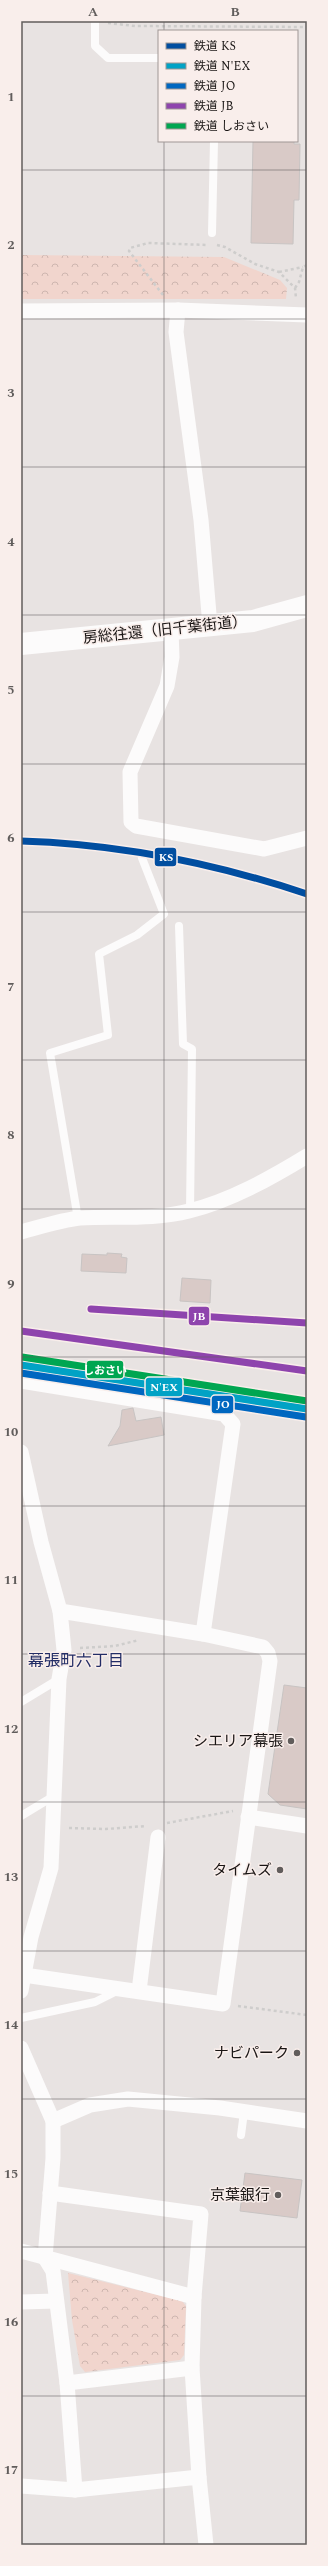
<svg xmlns="http://www.w3.org/2000/svg" width="328" height="2566" font-family="Spectral,'Noto Sans JP',serif">
<style>
.park{fill:url(#park-crowns)}
.building{fill:#d9cac7;stroke:#c8c4c3}
.lines{fill:none;stroke-linecap:round;stroke-linejoin:round}
.path{stroke:#cecdcc;stroke-width:2.5;stroke-dasharray:3 3;stroke-linecap:butt}
.lane{stroke:#fcfbfb;stroke-width:8}
.street{stroke:#fcfbfb;stroke-width:15}
.secondary{stroke:#fcfbfb;stroke-width:22}
.rail-casing{stroke:#cac9c8;stroke-width:4.5}
.rail{stroke:#f9eeeb;stroke-width:3;stroke-dasharray:9;stroke-linecap:butt}
.rail-1-casing{stroke:#f9eeeb;stroke-width:10}
.rail-2-casing{stroke:#f9eeeb;stroke-width:10}
.rail-3-casing{stroke:#f9eeeb;stroke-width:10}
.rail-4-casing{stroke:#f9eeeb;stroke-width:10}
.rail-5-casing{stroke:#f9eeeb;stroke-width:10}
.rail-1{stroke:#014ea0;stroke-width:7}
.rail-2{stroke:#01a2c5;stroke-width:7}
.rail-3{stroke:#0067c0;stroke-width:7}
.rail-4{stroke:#8e44ad;stroke-width:7}
.rail-5{stroke:#00a651;stroke-width:7}
.grid{fill:none;stroke:#615d5c;stroke-width:1;stroke-opacity:0.55}
.poi-dot{fill:#615d5c;stroke:#f9eeeb;stroke-width:1.5}
.labels{text-anchor:middle;dominant-baseline:central;stroke-width:3;stroke-linejoin:round;paint-order:stroke}
.street-label{font-size:15px;fill:#191514;stroke:#f9eeeb}
.poi-label{font-size:15px;fill:#191514;stroke:#f9eeeb;text-anchor:end}
.neighbourhood-label{font-size:16px;fill:#222c65;stroke:#f9eeeb}
.line-badge{stroke:#f9eeeb;stroke-width:1.5}
.badge-label{font-size:11px;text-anchor:middle;font-weight:bold;fill:#fff}
.neatline{fill:none;stroke:#615d5c;stroke-width:1.5}
.grid-label{font-size:13px;text-anchor:middle;font-weight:bold;fill:#615d5c}
</style>
<defs>
<pattern id="park-crowns" width="20" height="18" patternUnits="userSpaceOnUse"><rect width="20" height="18" fill="#f1d5cd"/><path d="M2 6a3 3 0 1 1 6 0M12 15a3 3 0 1 1 6 0" fill="none" stroke="#ceb6af"/></pattern>
</defs>
<rect width="100%" height="100%" fill="#e8e3e2"/>
<g class="park">
<path d="M21 255 224 257 280 280 287 288 286 299H21Z"/>
<path d="M68 2273 182 2301 186 2306 184 2355 180 2360 85 2372 80 2366 72 2320Z"/>
</g>
<g class="building">
<path d="M253 141H294V144H300L299 200H294L293 244 251 243Z"/>
<path d="M107 1253 122 1254 121 1257 127 1258 126 1273 81 1271 82 1254 107 1255Z"/>
<path d="M182 1278 211 1280 210 1303 180 1301Z"/>
<path d="M133 1408 136 1421 161 1417 164 1435 108 1446 120 1426 122 1410Z"/>
<path d="M284 1685 307 1688V1809L280 1805 268 1794Z"/>
<path d="M245 2173 302 2180 297 2218 240 2211Z"/>
</g>
<g class="lines">
<g class="path">
<path d="M108 23 135 26 307 27"/>
<path d="M217 245 225 247 255 264 279 272 295 288 296 298"/>
<path d="M279 272 303 267"/>
<path d="M295 288 299 282 303 267 307 265"/>
<path d="M163 295 129 251 130 248 148 243 208 245"/>
<path d="M80 1648 115 1646 139 1640"/>
<path d="M167 1823 233 1811"/>
<path d="M69 1828 106 1829 146 1826"/>
<path d="M238 2006 307 2015"/>
</g>
<g class="lane">
<path d="M95 21V46L108 58H159"/>
<path d="M212 233 214 141"/>
<path d="M179 926 183 1044 192 1049 190 1211"/>
<path d="M78 1219 50 1053 108 1035 99 954 137 935 164 914 142 858"/>
<path d="M21 1702 59 1679"/>
<path d="M21 1816 54 1796"/>
<path d="M21 2018 95 2002 119 1990"/>
<path d="M241 2135 244 2112"/>
</g>
<g class="street">
<path d="M178 310 176 332 201 520 210 626"/>
<path d="M21 311 178 310 307 315"/>
<path d="M171 630 172 657 167 686 130 772 131 822 136 826 264 849 307 838"/>
<path d="M21 1232C40 1227 61 1220 80 1218 116 1216 154 1220 189 1211 230 1201 271 1178 307 1156"/>
<path d="M21 1381 224 1414 233 1424 203 1634 60 1611"/>
<path d="M21 1452 41 1542 60 1611 64 1650 59 1679 51 1868 31 1937 21 1991"/>
<path d="M248 1817 307 1826"/>
<path d="M24 1975 223 2004 270 1661 268 1653 263 1647 203 1634"/>
<path d="M139 1991 158 1837"/>
<path d="M21 2048 53 2121V2158L45 2258 53 2271 67 2383 75 2490"/>
<path d="M53 2121 90 2105 128 2099 220 2108 307 2121"/>
<path d="M50 2193 201 2214 194 2297 192 2368 199 2477"/>
<path d="M21 2251 194 2297"/>
<path d="M21 2302 56 2301"/>
<path d="M67 2383 192 2368"/>
<path d="M21 2486 75 2490 199 2477 206 2545"/>
</g>
<path class="secondary" d="M21 644 253 621 307 606"/>
<defs>
<path id="rail" d="M21 1355 307 1399"/>
</defs>
<use href="#rail" class="rail-casing"/>
<use href="#rail" class="rail"/>
<defs>
<path id="rail-1" d="M21 841C119 844 214 863 307 894"/>
<path id="rail-2" d="M21 1365 307 1409"/>
<path id="rail-3" d="M21 1373 306 1417"/>
<g id="rail-4">
<path d="M91 1309 307 1323"/>
<path d="M21 1331 307 1371"/>
</g>
<path id="rail-5" d="M22 1357 307 1401"/>
</defs>
<use href="#rail-1" class="rail-1-casing"/>
<use href="#rail-2" class="rail-2-casing"/>
<use href="#rail-3" class="rail-3-casing"/>
<use href="#rail-4" class="rail-4-casing"/>
<use href="#rail-5" class="rail-5-casing"/>
<use href="#rail-1" class="rail-1"/>
<use href="#rail-2" class="rail-2"/>
<use href="#rail-3" class="rail-3"/>
<use href="#rail-4" class="rail-4"/>
<use href="#rail-5" class="rail-5"/>
</g>
<path class="grid" d="M164 21V31M164 141V2545M21 170H307M21 319H307M21 467H307M21 615H307M21 764H307M21 912H307M21 1060H307M21 1209H307M21 1357H307M21 1506H307M21 1654H307M21 1802H307M21 1951H307M21 2099H307M21 2247H307M21 2396H307"/>
<g class="poi-dot">
<circle cx="291" cy="1741" r="4"/>
<circle cx="280" cy="1870" r="4"/>
<circle cx="297" cy="2053" r="4"/>
<circle cx="278" cy="2195" r="4"/>
</g>
<g class="labels">
<g class="street-label">
<text transform="translate(165 630) rotate(-6)">房総往還（旧千葉街道）</text>
</g>
<g class="poi-label">
<text x="283" y="1741">シエリア幕張</text>
<text x="272" y="1870">タイムズ</text>
<text x="289" y="2053">ナビパーク</text>
<text x="270" y="2195">京葉銀行</text>
</g>
<g class="neighbourhood-label">
<text x="76" y="1661">幕張町六丁目</text>
</g>
</g>
<g class="line-badge">
<rect x="154" y="847" width="23" height="20" rx="4" fill="#014ea0"/>
<rect x="188" y="1306" width="22" height="20" rx="4" fill="#8e44ad"/>
<rect x="86" y="1360" width="38" height="19" rx="4" fill="#00a651"/>
<rect x="145" y="1377" width="38" height="20" rx="4" fill="#01a2c5"/>
<rect x="211" y="1395" width="23" height="19" rx="4" fill="#0067c0"/>
</g>
<g class="badge-label">
<text x="166" y="861">KS</text>
<text x="199" y="1320">JB</text>
<text x="105" y="1374">しおさい</text>
<text x="164" y="1391">N'EX</text>
<text x="223" y="1408">JO</text>
</g>
<rect width="328" height="2566" fill="none" stroke="#f9eeeb" stroke-width="44"/>
<rect x="158" y="30" width="140" height="112" fill="#f9eeeb" stroke="#9f9795"/>
<rect x="166" y="43" width="20" height="6" fill="#014ea0" stroke="#9f9795"/>
<text x="194" y="50" font-size="12" fill="#191514">鉄道 KS</text>
<rect x="166" y="63" width="20" height="6" fill="#01a2c5" stroke="#9f9795"/>
<text x="194" y="70" font-size="12" fill="#191514">鉄道 N'EX</text>
<rect x="166" y="83" width="20" height="6" fill="#0067c0" stroke="#9f9795"/>
<text x="194" y="90" font-size="12" fill="#191514">鉄道 JO</text>
<rect x="166" y="103" width="20" height="6" fill="#8e44ad" stroke="#9f9795"/>
<text x="194" y="110" font-size="12" fill="#191514">鉄道 JB</text>
<rect x="166" y="123" width="20" height="6" fill="#00a651" stroke="#9f9795"/>
<text x="194" y="130" font-size="12" fill="#191514">鉄道 しおさい</text>
<rect x="22" y="22" width="284" height="2522" class="neatline"/>
<g class="grid-label">
<text x="93" y="16">A</text>
<text x="235" y="16">B</text>
<text x="11" y="101">1</text>
<text x="11" y="249">2</text>
<text x="11" y="397">3</text>
<text x="11" y="546">4</text>
<text x="11" y="694">5</text>
<text x="11" y="842">6</text>
<text x="11" y="991">7</text>
<text x="11" y="1139">8</text>
<text x="11" y="1288">9</text>
<text x="11" y="1436">10</text>
<text x="11" y="1584">11</text>
<text x="11" y="1733">12</text>
<text x="11" y="1881">13</text>
<text x="11" y="2029">14</text>
<text x="11" y="2178">15</text>
<text x="11" y="2326">16</text>
<text x="11" y="2474">17</text>
</g>
</svg>
